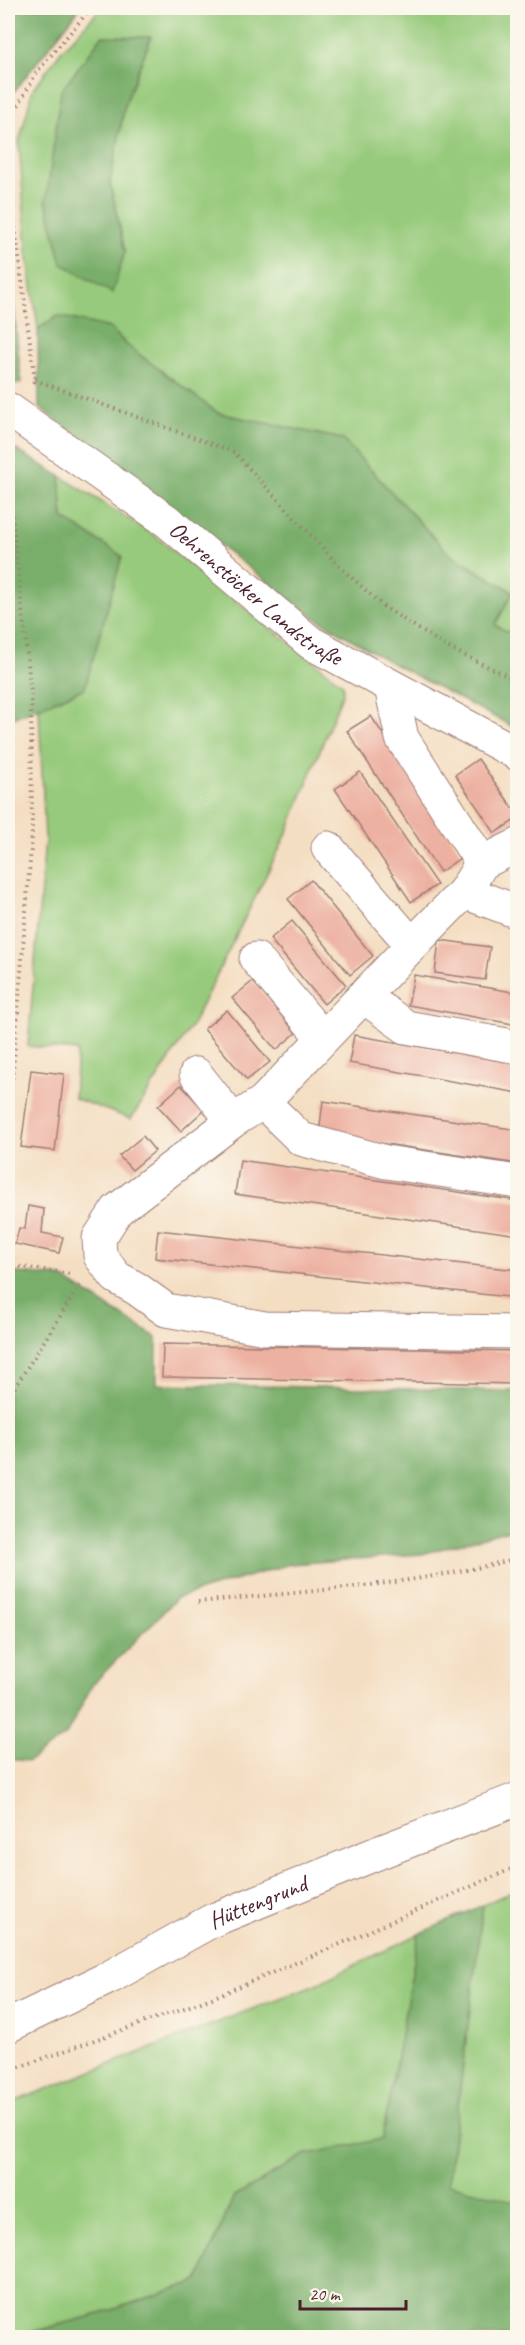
<svg xmlns="http://www.w3.org/2000/svg" width="525" height="2345" font-family="Caveat,sans-serif">
<style>
.green{fill:#97ca7b;stroke:#707453;stroke-width:1.5;fill-rule:evenodd}
.forest{fill:#79ae6b;stroke:#62664b;stroke-width:1.5}
.building{fill:#edb1a1}
.lines{fill:none;stroke-linecap:round;stroke-linejoin:round}
.minor-casing{stroke:#9f7e76;stroke-width:35}
.path{stroke:#9f7e76;stroke-width:4;stroke-dasharray:1.5 4.5;stroke-linecap:butt}
.minor{stroke:#fff;stroke-width:33}
.labels{text-anchor:middle;dominant-baseline:central;stroke-width:4.5;stroke-linejoin:round;paint-order:stroke}
.street-label{font-size:24px;fill:#4a1f2b;stroke:#fbf7ec}
</style>
<rect width="100%" height="100%" fill="#fbf7ec"/>
<filter id="ink" filterUnits="userSpaceOnUse"><feTurbulence type="fractalNoise" baseFrequency=".0167" numOctaves="2"/><feDisplacementMap in="SourceGraphic" scale="12" xChannelSelector="R" yChannelSelector="G"/><feConvolveMatrix kernelMatrix="1 2 1 2 8 2 1 2 1" color-interpolation-filters="sRGB"/></filter>
<filter id="wash" filterUnits="userSpaceOnUse"><feTurbulence type="fractalNoise" baseFrequency=".008" numOctaves="4" result="noise"/><feDisplacementMap in="SourceGraphic" scale="24" xChannelSelector="R" yChannelSelector="G"/><feGaussianBlur stdDeviation="1.35" result="paint"/><feColorMatrix in="noise" values="0 0 0 0 0 0 0 0 0 0 0 0 0 0 0 0 0 1.4 0 .05"/><feComposite in="paint" operator="in"/></filter>
<g filter="url(#wash)">
<rect width="100%" height="100%" fill="#f4dec2"/>
<g class="green">
<path d="M101 8H517V637L495 625 513 592 449 554 342 439 218 413 128 346 110 328 58 316 38 329 27 251 19 142 33 89 62 50ZM151 38 125 104 110 183 125 252 46 201Z"/>
<path d="M60 476 150 532 251 613 343 684V692L288 831 192 1025 131 1119 74 1098 77 1051 28 1046 45 840 39 708 85 688 63 518Z"/>
<path d="M517 1889V2202H515L448 2185 483 1905Z"/>
<path d="M419 1934 383 2139 304 2155 233 2198 198 2281 103 2313 15 2337 8 2338V2104L316 1984Z"/>
</g>
<g class="forest">
<path d="M8 8H80L8 99Z"/>
<path d="M102 36 151 37 125 104 110 183 125 252 112 293 62 264 46 201 61 91Z"/>
<path d="M8 243 21 383 8 386Z"/>
<path d="M58 316 110 328 128 346 218 413 342 439 449 554 513 592 495 625 517 637V729L388 661 312 616 39 407 38 329Z"/>
<path d="M8 445 60 476 63 518 122 556 85 688 8 720Z"/>
<path d="M8 1272 61 1277 157 1338V1384L517 1391V1528L422 1554 290 1564 177 1598 93 1684 66 1735 29 1761 8 1759Z"/>
<path d="M483 1905 448 2184 517 2202V2337H15L103 2313 198 2281 233 2198 304 2155 382 2139 419 1934Z"/>
</g>
<g id="blocks">
<g class="building">
<path d="M371 716 463 856 440 872 347 731Z"/>
<path d="M478 759 518 815V818L495 833 455 775Z"/>
<path d="M360 772 437 885 411 902 335 789Z"/>
<path d="M311 880 373 956 350 975 288 899Z"/>
<path d="M292 921 346 985 324 1004 270 939Z"/>
<path d="M439 940 490 947 485 980 435 973Z"/>
<path d="M414 975 518 993V1025L408 1005Z"/>
<path d="M253 981 296 1033 276 1050 232 998Z"/>
<path d="M227 1010 270 1062 247 1080 204 1029Z"/>
<path d="M354 1035 518 1064V1093L349 1063Z"/>
<path d="M31 1070 64 1074 55 1151 21 1147Z"/>
<path d="M181 1085 204 1110 181 1131 158 1106Z"/>
<path d="M323 1101 518 1130V1164L319 1134Z"/>
<path d="M143 1136 155 1151 132 1170 119 1156Z"/>
<path d="M240 1160 518 1201V1235L235 1194Z"/>
<path d="M28 1206 44 1209 42 1233 63 1237 59 1253 15 1244 19 1228 25 1229Z"/>
<path d="M158 1230 518 1270V1298L155 1258Z"/>
<path d="M163 1344 518 1351V1384L162 1377Z"/>
</g>
</g>
</g>
<g filter="url(#ink)">
<use href="#blocks" fill-opacity="0" stroke="#9f7e76" stroke-width="1.5"/>
<g class="lines">
<defs>
<g id="minor">
<path id="s1" d="M8 409 167 521 311 643 518 754"/>
<path d="M391 687 402 738 482 863"/>
<path d="M518 845 482 863 464 892 412 945 263 1102 233 1121 117 1210 99 1238 100 1256 116 1277 137 1289 166 1310 265 1328 518 1332"/>
<path d="M328 848 412 945"/>
<path d="M464 892 518 912"/>
<path d="M256 959 323 1038"/>
<path d="M363 996 406 1027 518 1047"/>
<path d="M196 1074 233 1121"/>
<path d="M263 1102 301 1139 386 1162 518 1182"/>
<path id="s2" d="M8 2026 110 1977 211 1921 380 1852 518 1799"/>
</g>
</defs>
<use href="#minor" class="minor-casing"/>
<g class="path">
<path d="M35 380 234 452 339 566 384 607 447 647 518 681"/>
<path d="M33 383 35 380 8 174 10 120 37 72 91 8"/>
<path d="M8 1133 32 836 31 691 10 496V454"/>
<path d="M8 1265 71 1274"/>
<path d="M8 1398 80 1285"/>
<path d="M198 1602C305 1591 414 1586 518 1558"/>
<path d="M8 2071 212 1998 324 1951 518 1866"/>
</g>
<use href="#minor" class="minor"/>
</g>
</g>
<g class="labels">
<g class="street-label">
<text stroke="none"><textPath href="#s1" startOffset="309">Oehrenstöcker Landstraße</textPath></text>
<text stroke="none"><textPath href="#s2" startOffset="279">Hüttengrund</textPath></text>
</g>
</g>
<rect width="525" height="2345" fill="none" stroke="#fbf7ec" stroke-width="30"/>
<path d="M300 2300v9h106v-9" fill="none" stroke="#4a1f2b" stroke-width="3"/>
<text x="309" y="2300" font-size="18" fill="#4a1f2b" stroke="#fbf7ec" stroke-width="4.5" paint-order="stroke">20 m</text>
</svg>
